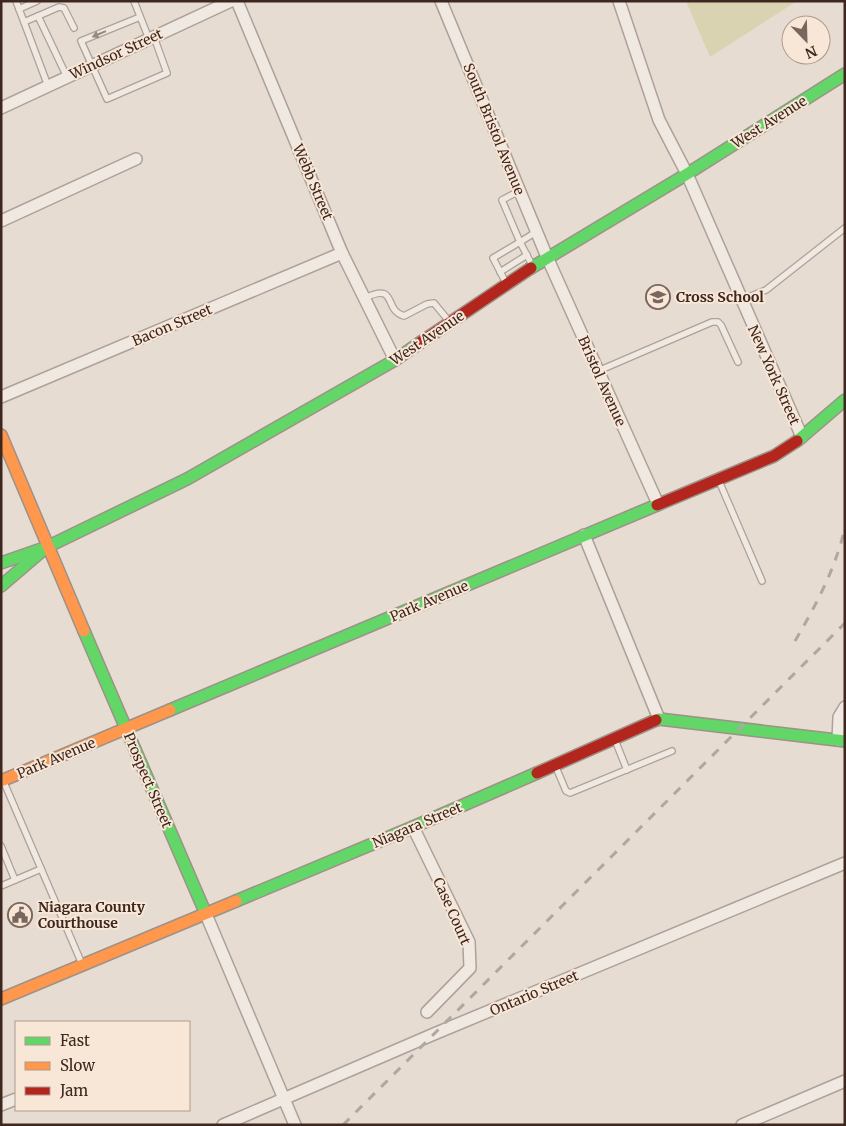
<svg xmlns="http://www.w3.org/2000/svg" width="846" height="1126" font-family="Merriweather,serif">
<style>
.green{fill:#dad3b2}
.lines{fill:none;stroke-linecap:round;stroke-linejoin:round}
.lane-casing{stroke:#ada199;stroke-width:8}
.street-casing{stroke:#ada199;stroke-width:14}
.fast-casing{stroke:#9d9189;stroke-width:14}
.slow-casing{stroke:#9d9189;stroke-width:14}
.jam-casing{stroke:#9d9189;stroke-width:14}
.lane{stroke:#f0e9e2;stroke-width:5.5}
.street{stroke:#f0e9e2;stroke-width:11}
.fast{stroke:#63d668;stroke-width:11}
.slow{stroke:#ff974d;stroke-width:11}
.jam{stroke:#b3261e;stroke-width:11}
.rail{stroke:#afa7a2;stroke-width:3;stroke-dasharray:9 9;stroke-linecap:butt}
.oneway{fill:#978880}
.labels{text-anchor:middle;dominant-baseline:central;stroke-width:4;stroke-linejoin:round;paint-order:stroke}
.street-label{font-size:14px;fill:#3e271f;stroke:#f8e7d7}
.poi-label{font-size:14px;font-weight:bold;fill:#3e271f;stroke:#f8e7d7;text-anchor:start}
</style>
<rect width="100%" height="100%" fill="#e7dcd1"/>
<path class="green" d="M686 1H797L710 57Z"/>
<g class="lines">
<defs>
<g id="lane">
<path d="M16 1 19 9 37 1"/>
<path d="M134 1 149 39"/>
<path d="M19 9 24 22"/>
<path d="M38 16 59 7 64 8 74 28"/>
<path d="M140 17 81 41 107 99 167 73 154 37"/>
<path d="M48 86 24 22 38 16 67 77"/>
<path d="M519 191 502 200 520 242 536 232"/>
<path d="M500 272 527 255"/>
<path d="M505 281 493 258 520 242 531 263"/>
<path d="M365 298C398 282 383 310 404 316L427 304 434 303 448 320"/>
<path d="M741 300 766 290 845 228"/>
<path d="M598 371 712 322H718L721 325 738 362"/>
<path d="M719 481 762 581"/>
<path d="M615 740 627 770"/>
<path d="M555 765 566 791 570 793 672 751"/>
<path d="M3 780 82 964"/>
<path d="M1 846 15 880"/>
<path d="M1 886 41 869"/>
</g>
<g id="street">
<path d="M237 1 342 253 395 360"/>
<path d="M441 1 547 257 658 504"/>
<path d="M619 1 659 120 687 174 802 437"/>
<path d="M1 108 231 1"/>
<path d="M1 221 136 159"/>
<path d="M1 397 342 253"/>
<path d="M584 535 659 719"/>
<path d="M838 740 839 717 845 707"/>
<path d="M413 827 469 942 470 968 427 1012"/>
<path d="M205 912 295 1125"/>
<path d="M1 1105 16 1099"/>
<path d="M223 1125 434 1034 845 863"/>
<path d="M742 1125 845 1081"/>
</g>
<g id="fast">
<path d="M531 268 687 174 845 74"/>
<path d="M797 441 845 400"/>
<path d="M1 563 47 547 187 479 395 360 421 342"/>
<path d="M1 586 43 550"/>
<path d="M84 631 205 912"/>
<path d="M170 710 657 505"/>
<path d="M656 720 659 719 845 741"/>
<path d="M236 901 413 827 537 773"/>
</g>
<g id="slow">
<path d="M1 435 84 631"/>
<path d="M1 781 170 710"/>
<path d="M1 999 236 901"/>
</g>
<g id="jam">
<path d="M421 342 531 268"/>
<path d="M657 505 774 456 797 441"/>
<path d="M537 773 656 720"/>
</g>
</defs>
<use href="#lane" class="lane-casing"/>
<use href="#street" class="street-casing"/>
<use href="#fast" class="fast-casing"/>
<use href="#slow" class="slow-casing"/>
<use href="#jam" class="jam-casing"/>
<use href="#lane" class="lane"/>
<use href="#street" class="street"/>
<use href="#fast" class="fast"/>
<use href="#slow" class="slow"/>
<use href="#jam" class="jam"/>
<g class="rail">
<path d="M795 641C816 605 836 568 845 527"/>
<path d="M343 1125 845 623"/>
</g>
</g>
<defs><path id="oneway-solid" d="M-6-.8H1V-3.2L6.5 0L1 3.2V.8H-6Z" transform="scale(1.25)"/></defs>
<use class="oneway" href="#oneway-solid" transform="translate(99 34) rotate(157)"/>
<defs>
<symbol id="school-ring" viewBox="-11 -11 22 22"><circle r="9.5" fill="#f8e7d7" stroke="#79665d" stroke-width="1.5"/><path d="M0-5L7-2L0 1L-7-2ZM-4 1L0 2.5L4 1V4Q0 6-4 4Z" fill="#79665d"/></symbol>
<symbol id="civic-ring" viewBox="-11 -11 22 22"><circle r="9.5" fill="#f8e7d7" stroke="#79665d" stroke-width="1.5"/><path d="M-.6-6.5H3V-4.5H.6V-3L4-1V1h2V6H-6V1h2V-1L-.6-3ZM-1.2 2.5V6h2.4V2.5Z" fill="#79665d"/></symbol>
</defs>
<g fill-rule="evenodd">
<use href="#school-ring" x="644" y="283" width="28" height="28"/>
<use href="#civic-ring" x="6" y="901" width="28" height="28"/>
</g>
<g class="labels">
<g class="street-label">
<text transform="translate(116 54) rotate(-25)">Windsor Street</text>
<text transform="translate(769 122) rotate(-32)">West Avenue</text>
<text transform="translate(494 129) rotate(68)">South Bristol Avenue</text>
<text transform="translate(313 182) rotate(67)">Webb Street</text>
<text transform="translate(172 325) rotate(-23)">Bacon Street</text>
<text transform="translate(427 338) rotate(-34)">West Avenue</text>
<text transform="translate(774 375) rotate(66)">New York Street</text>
<text transform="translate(602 381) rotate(66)">Bristol Avenue</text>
<text transform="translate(429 601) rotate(-23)">Park Avenue</text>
<text transform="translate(56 758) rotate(-23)">Park Avenue</text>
<text transform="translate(148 780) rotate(67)">Prospect Street</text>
<text transform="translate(417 825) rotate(-23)">Niagara Street</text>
<text transform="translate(452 911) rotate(66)">Case Court</text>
<text transform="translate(534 993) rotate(-23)">Ontario Street</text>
</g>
<g class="poi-label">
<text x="676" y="297">Cross School</text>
<text x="38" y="907">Niagara County<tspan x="38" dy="16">Courthouse</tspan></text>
</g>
</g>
<rect width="846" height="1126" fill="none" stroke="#3e271f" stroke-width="5"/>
<rect x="15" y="1021" width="175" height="90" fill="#f8e7d7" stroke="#ae9a8d"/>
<rect x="25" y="1037" width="25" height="8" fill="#63d668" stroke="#ae9a8d"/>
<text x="60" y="1046" font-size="15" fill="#3e271f">Fast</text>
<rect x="25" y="1062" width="25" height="8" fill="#ff974d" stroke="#ae9a8d"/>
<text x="60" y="1071" font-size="15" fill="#3e271f">Slow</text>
<rect x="25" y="1087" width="25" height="8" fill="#b3261e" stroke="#ae9a8d"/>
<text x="60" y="1096" font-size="15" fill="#3e271f">Jam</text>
<g transform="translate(806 40) rotate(157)"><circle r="24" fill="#f8e7d7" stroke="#ae9a8d"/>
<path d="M0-4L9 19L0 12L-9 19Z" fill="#79665d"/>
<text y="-8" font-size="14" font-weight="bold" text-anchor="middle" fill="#3e271f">N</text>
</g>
</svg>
